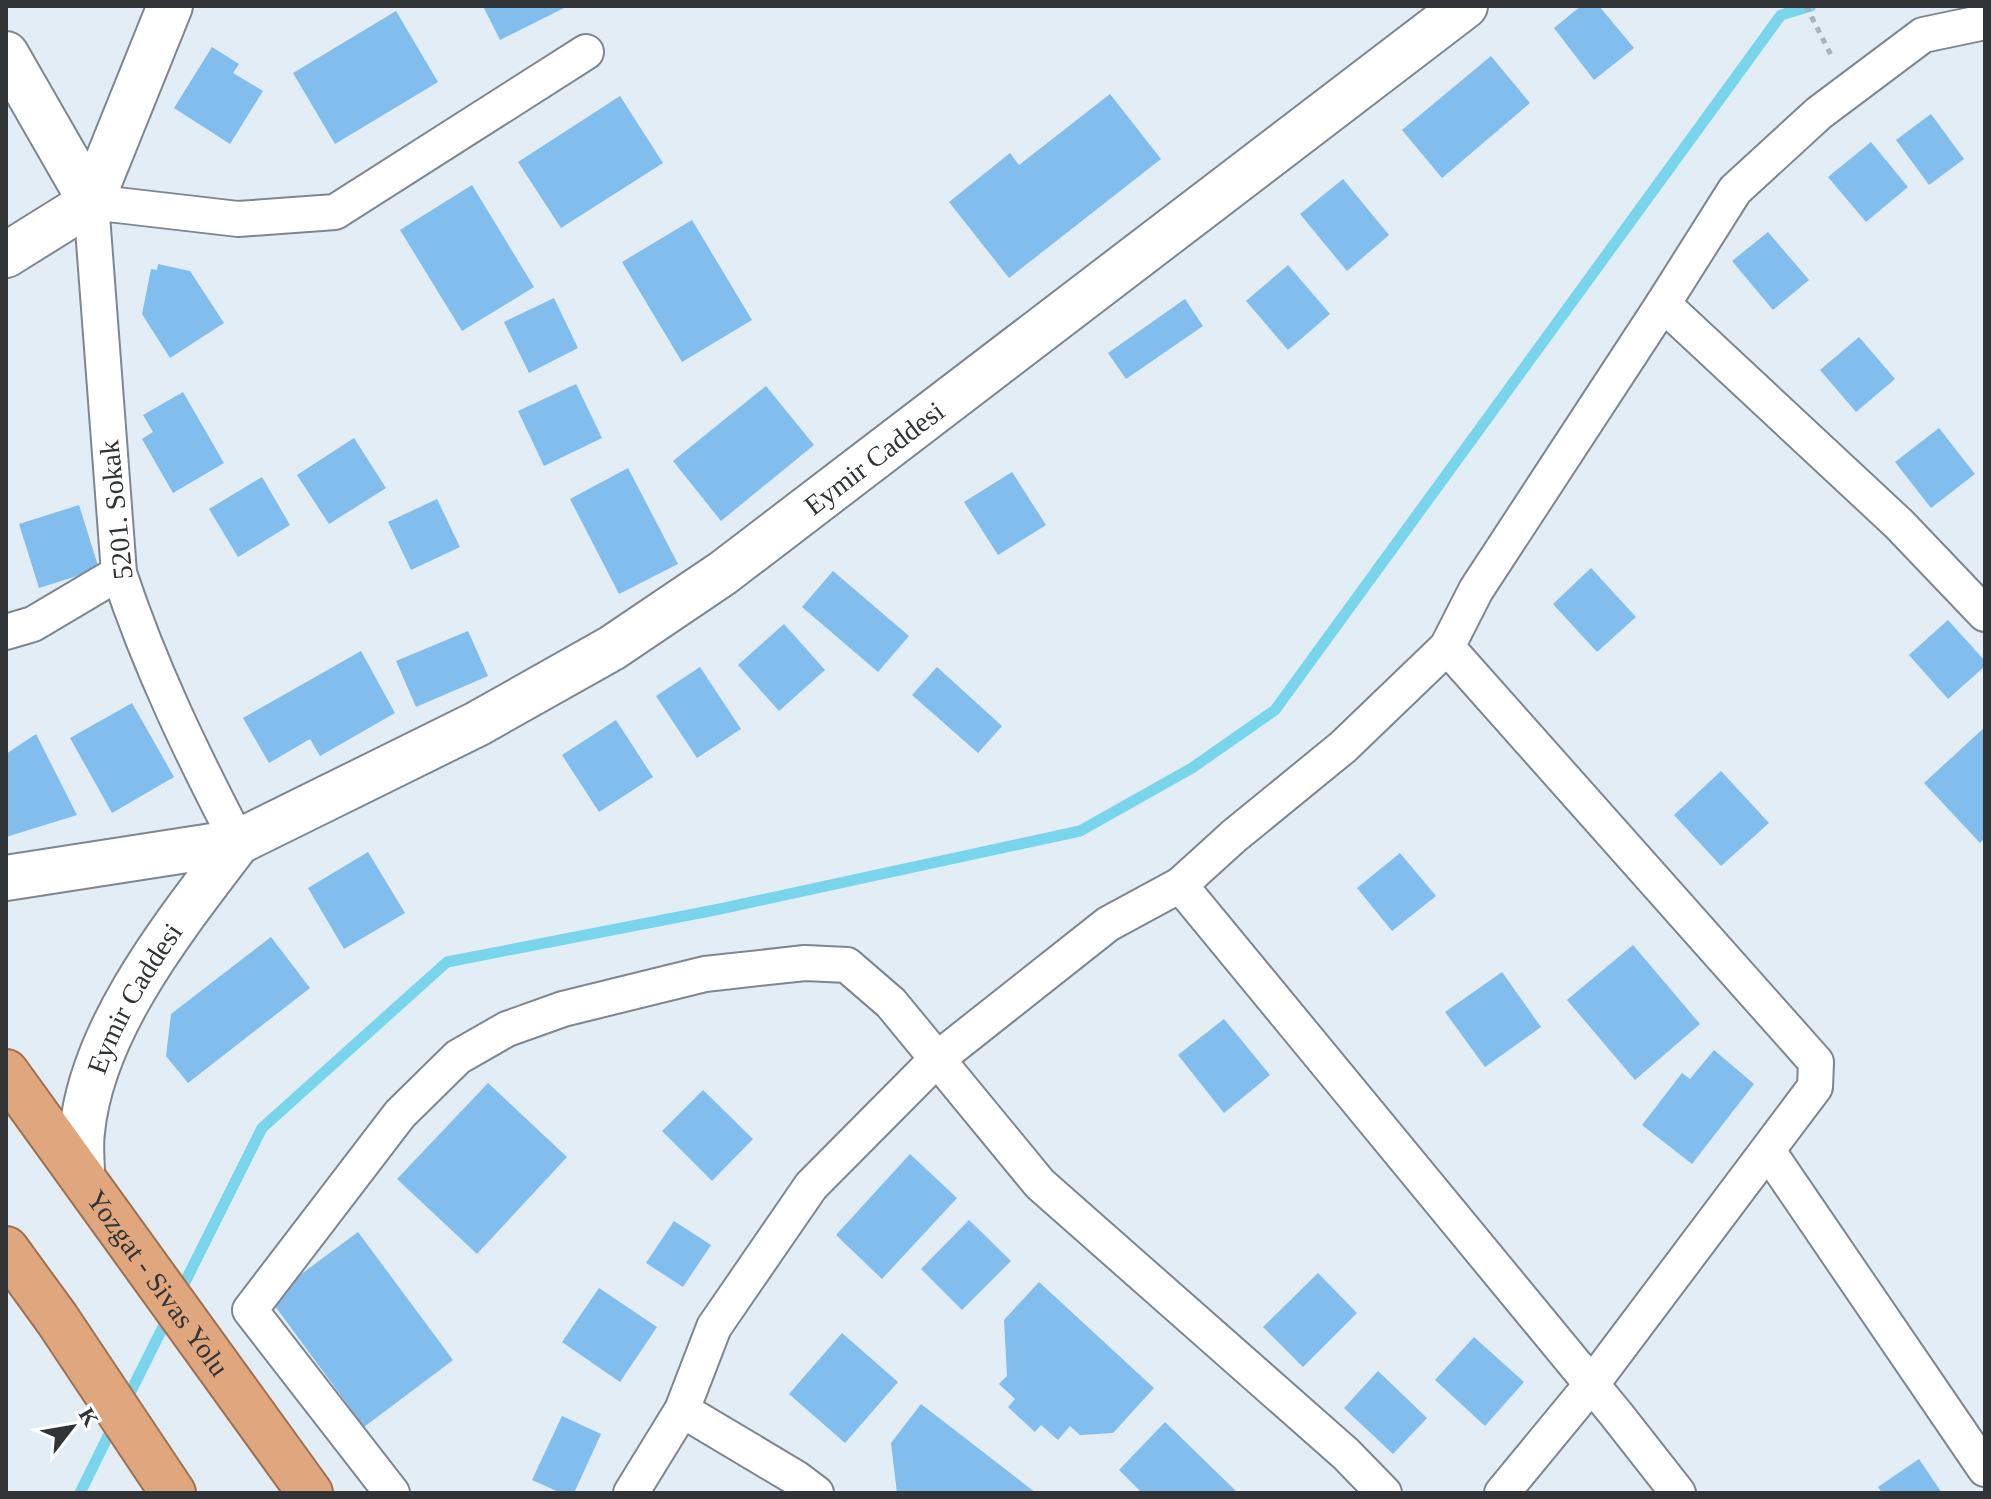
<svg xmlns="http://www.w3.org/2000/svg" width="1991" height="1499" font-family="Georgia,serif">
<style>
.lines{fill:none;stroke-linecap:round;stroke-linejoin:round}
.stream{stroke:#79d5ec;stroke-width:11}
.building{fill:#81beee}
.minor-casing{stroke:#7e878f;stroke-width:38}
.tertiary-casing{stroke:#7e878f;stroke-width:48}
.secondary-casing{stroke:#7e878f;stroke-width:48}
.trunk-casing{stroke:#9e7050;stroke-width:48}
.path{stroke:#aab2b9;stroke-width:5;stroke-dasharray:6 6;stroke-linecap:butt}
.minor{stroke:#fff;stroke-width:34}
.tertiary{stroke:#fff;stroke-width:44}
.secondary{stroke:#fff;stroke-width:44}
.trunk{stroke:#e0a67e;stroke-width:44}
.labels{text-anchor:middle;dominant-baseline:central;stroke-width:6;stroke-linejoin:round;paint-order:stroke}
.street-label{font-size:28px;fill:#303437;stroke:#fff}
</style>
<rect width="100%" height="100%" fill="#e2edf6"/>
<g class="lines">
<g class="stream">
<path d="M178 1296 262 1128 447 962 720 909 1080 831 1192 768 1275 710 1781 15 1811 6"/>
<path d="M125 1403 169 1315"/>
<path d="M80 1493 115 1422"/>
</g>
</g>
<g class="building">
<path d="M483 6H568L500 40Z"/>
<path d="M1581 6H1599L1634 48 1594 80 1554 28Z"/>
<path d="M396 11 438 82 335 144 293 73Z"/>
<path d="M212 47 239 64 233 73 263 91 230 144 174 108Z"/>
<path d="M1491 56 1530 103 1442 178 1402 130Z"/>
<path d="M1110 94 1161 159 1009 278 949 202 1010 153 1019 165Z"/>
<path d="M620 96 663 163 561 228 518 162Z"/>
<path d="M1931 114 1964 159 1929 185 1896 140Z"/>
<path d="M1871 142 1908 187 1866 222 1828 177Z"/>
<path d="M1343 179 1389 235 1347 271 1300 214Z"/>
<path d="M472 185 534 287 462 331 400 230Z"/>
<path d="M692 220 752 320 682 362 622 262Z"/>
<path d="M1768 232 1809 280 1773 310 1732 261Z"/>
<path d="M158 264 190 271 224 323 170 358 142 314 151 269 157 270Z"/>
<path d="M1288 265 1330 314 1288 350 1246 301Z"/>
<path d="M554 298 578 348 529 373 504 322Z"/>
<path d="M1185 299 1203 326 1126 379 1108 353Z"/>
<path d="M1859 337 1895 379 1856 412 1820 370Z"/>
<path d="M576 384 602 438 544 466 518 411Z"/>
<path d="M766 386 814 445 721 521 673 461Z"/>
<path d="M183 392 224 463 173 493 142 439 153 432 143 415Z"/>
<path d="M1939 428 1975 474 1931 508 1895 462Z"/>
<path d="M354 438 386 488 329 524 297 475Z"/>
<path d="M628 468 678 564 619 594 570 499Z"/>
<path d="M1012 472 1046 525 998 555 964 502Z"/>
<path d="M262 477 290 525 238 557 209 509Z"/>
<path d="M437 499 460 547 411 570 388 522Z"/>
<path d="M79 505 99 569 39 588 19 524Z"/>
<path d="M1591 568 1636 617 1597 652 1553 604Z"/>
<path d="M833 571 909 636 878 672 802 607Z"/>
<path d="M1948 620 1985 661V666L1948 699 1909 655Z"/>
<path d="M784 624 825 670 779 711 738 665Z"/>
<path d="M468 631 488 676 416 707 396 661Z"/>
<path d="M361 651 395 713 320 756 310 739 269 763 243 718Z"/>
<path d="M700 667 741 729 697 758 656 696Z"/>
<path d="M937 667 1002 726 978 753 912 695Z"/>
<path d="M132 703 174 777 112 813 70 738Z"/>
<path d="M616 720 653 777 599 812 562 755Z"/>
<path d="M1985 727V838L1980 843 1924 783Z"/>
<path d="M36 734 77 815 6 837V754Z"/>
<path d="M1721 771 1769 823 1721 866 1674 815Z"/>
<path d="M368 852 405 913 344 949 308 888Z"/>
<path d="M1400 853 1436 896 1392 931 1357 888Z"/>
<path d="M271 937 310 988 188 1083 166 1056 171 1014Z"/>
<path d="M1633 945 1700 1024 1635 1080 1567 1000Z"/>
<path d="M1502 972 1541 1027 1485 1067 1445 1012Z"/>
<path d="M1224 1019 1270 1075 1224 1113 1178 1055Z"/>
<path d="M1714 1050 1754 1084 1692 1164 1642 1125 1682 1073 1690 1079Z"/>
<path d="M488 1083 567 1157 477 1254 397 1179Z"/>
<path d="M703 1090 753 1139 712 1181 662 1131Z"/>
<path d="M910 1154 957 1198 882 1279 836 1235Z"/>
<path d="M969 1220 1011 1261 962 1310 921 1269Z"/>
<path d="M674 1221 711 1245 683 1287 646 1263Z"/>
<path d="M358 1232 453 1360 364 1427 269 1298Z"/>
<path d="M1318 1273 1357 1313 1303 1367 1263 1327Z"/>
<path d="M1039 1282 1154 1388 1113 1433 1080 1435 1070 1426 1058 1440 1041 1425 1035 1432 1008 1407 1015 1399 999 1384 1007 1376 1004 1320Z"/>
<path d="M599 1288 657 1327 620 1382 562 1342Z"/>
<path d="M842 1333 898 1382 845 1443 789 1394Z"/>
<path d="M1474 1337 1524 1382 1485 1426 1435 1380Z"/>
<path d="M1378 1371 1427 1418 1393 1454 1344 1408Z"/>
<path d="M921 1404 1036 1493H897L891 1443Z"/>
<path d="M562 1416 601 1434 574 1493H561L532 1480Z"/>
<path d="M1165 1422 1238 1493H1142L1119 1470Z"/>
<path d="M1919 1459 1942 1493H1882L1878 1487Z"/>
</g>
<g class="lines">
<defs>
<g id="minor">
<path d="M1663 304 1899 524 1985 614"/>
<path d="M6 632 33 624 119 573"/>
<path d="M1447 647 1816 1062 1815 1087 1591 1385 1502 1493"/>
<path d="M238 842C192 754 150 667 119 573L91 202 238 219 335 212 586 52"/>
<path d="M1180 885 1616 1414 1678 1493"/>
<path d="M1768 1151 1985 1469"/>
<path d="M682 1410 796 1478 816 1493"/>
<path d="M392 1493 250 1310 400 1114 458 1057 507 1029 563 1009 705 974 805 963 847 965 891 1003 1040 1184 1346 1454 1384 1493"/>
<path d="M631 1493 682 1410 714 1327 811 1186 936 1060 1108 924 1180 885 1234 836 1343 747 1447 647 1476 590 1663 304 1735 190 1819 113 1923 35 1985 22"/>
</g>
<g id="tertiary">
<path d="M6 54 91 202"/>
<path d="M6 255 91 202 170 6"/>
</g>
<g id="secondary">
<path id="s1" d="M6 878 238 842 477 724 612 648 723 573 1465 6"/>
<path id="s2" d="M82 1175C82 1161 80 1146 82 1132 92 1027 176 924 238 842"/>
</g>
<g id="trunk">
<path id="s3" d="M6 1072 310 1493"/>
<path d="M6 1249 57 1319 173 1493"/>
</g>
</defs>
<use href="#minor" class="minor-casing"/>
<use href="#tertiary" class="tertiary-casing"/>
<use href="#secondary" class="secondary-casing"/>
<use href="#trunk" class="trunk-casing"/>
<path class="path" d="M1806 6 1833 59"/>
<use href="#minor" class="minor"/>
<use href="#tertiary" class="tertiary"/>
<use href="#secondary" class="secondary"/>
<use href="#trunk" class="trunk"/>
</g>
<g class="labels">
<g class="street-label">
<text stroke="none"><textPath href="#s1" startOffset="980">Eymir Caddesi</textPath></text>
<text transform="translate(116 510) rotate(-96)">5201. Sokak</text>
<text stroke="none"><textPath href="#s2" startOffset="188">Eymir Caddesi</textPath></text>
<text stroke="none"><textPath href="#s3" startOffset="260">Yozgat - Sivas Yolu</textPath></text>
</g>
</g>
<rect width="1991" height="1499" fill="none" stroke="#303437" stroke-width="16"/>
<g transform="translate(72 1427) rotate(59)" stroke="#ffffff" stroke-width="6" paint-order="stroke">
<path d="M0-6L14 30L0 20L-14 30Z" fill="#303437"/>
<text y="-12" font-size="22" font-weight="bold" text-anchor="middle" fill="#303437">K</text>
</g>
</svg>
